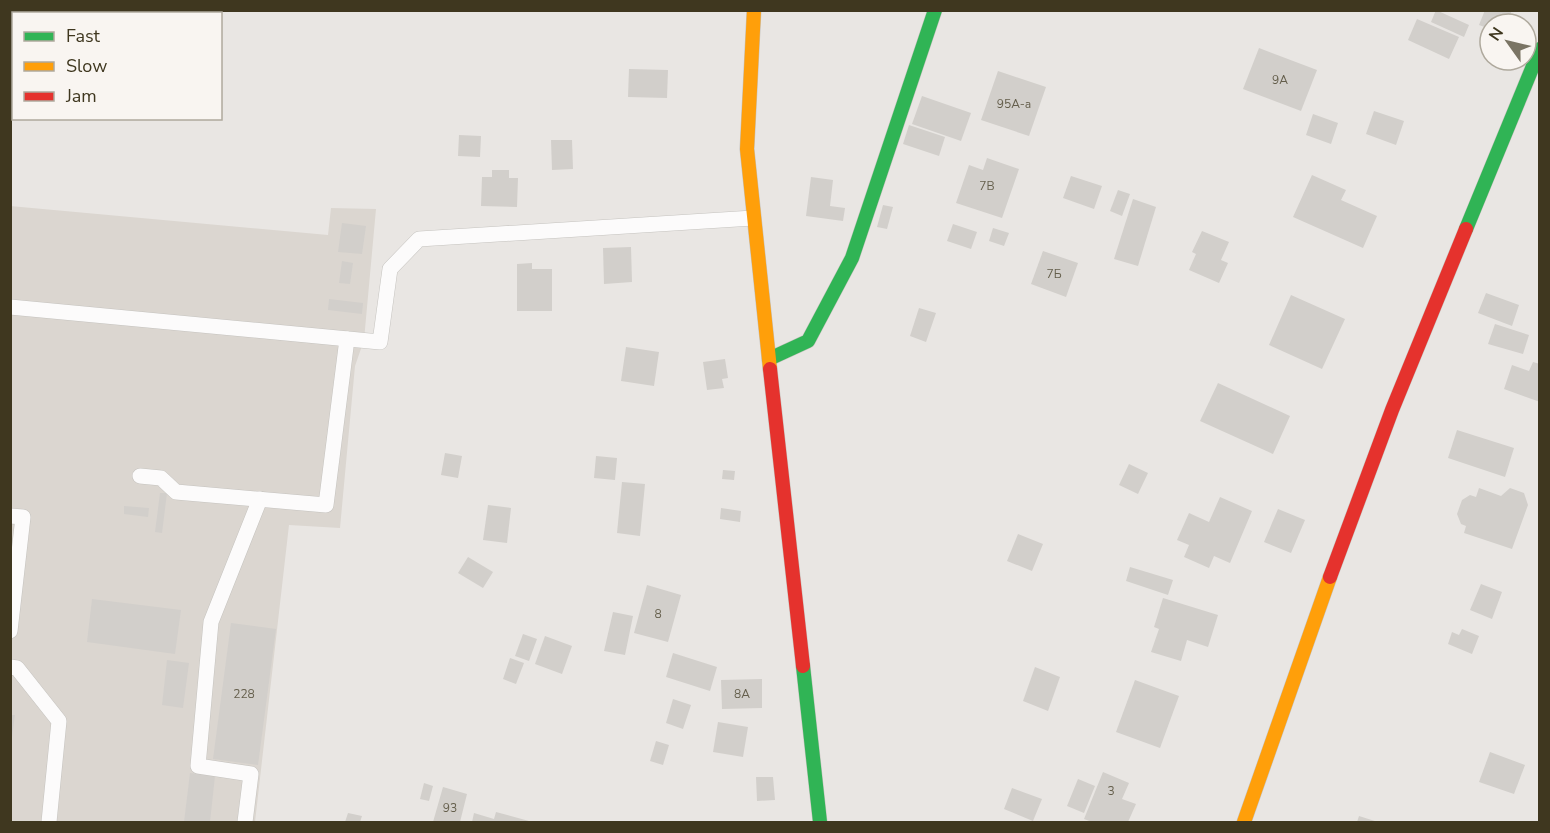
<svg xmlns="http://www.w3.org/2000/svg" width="1550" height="833" font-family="'Nunito Sans',sans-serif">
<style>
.built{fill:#dbd6d0}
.building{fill:#d2cfcb}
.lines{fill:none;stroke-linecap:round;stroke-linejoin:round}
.lane-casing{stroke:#c5c3bf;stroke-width:16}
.fast-casing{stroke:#c5c2bd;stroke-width:15}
.slow-casing{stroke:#c5c2bd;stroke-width:15}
.jam-casing{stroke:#c5c2bd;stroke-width:15}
.lane{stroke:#fcfbfb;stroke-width:15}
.fast{stroke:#30b455;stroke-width:14}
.slow{stroke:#ff9f0a;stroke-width:14}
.jam{stroke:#e5322d;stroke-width:14}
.labels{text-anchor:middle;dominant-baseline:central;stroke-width:5;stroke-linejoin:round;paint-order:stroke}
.number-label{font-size:12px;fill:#645e4b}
</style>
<rect width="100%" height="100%" fill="#e9e6e3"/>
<path class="built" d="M10 206 328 235 331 208 376 209 364 340 355 366 340 528 289 525 255 822H11Z"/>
<g class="building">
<path d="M1436 10 1469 25 1464 37 1431 22Z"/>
<path d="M1485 10H1512L1507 24H1490V29L1479 25Z"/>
<path d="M1417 19 1459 37 1449 59 1408 40Z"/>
<path d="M1259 48 1317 70 1301 111 1243 89Z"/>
<path d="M629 69 668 70 667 98 628 97Z"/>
<path d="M998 71 1046 87 1029 136 981 120Z"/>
<path d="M922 96 971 113 961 141 912 124Z"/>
<path d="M1374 111 1404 121 1396 145 1366 134Z"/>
<path d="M1313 114 1338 123 1331 144 1306 135Z"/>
<path d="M909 125 945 137 939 156 903 144Z"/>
<path d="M459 135 481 136 480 157 458 156Z"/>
<path d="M551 140H572L573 169 552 170Z"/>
<path d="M987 158 1019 169 1002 218 956 203 969 165 983 170Z"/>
<path d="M492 170H509V178H518L517 207 481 206 482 177H492Z"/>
<path d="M1312 175 1346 190 1341 200 1377 216 1363 248 1293 217Z"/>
<path d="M1071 176 1102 186 1094 209 1063 198Z"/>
<path d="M811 177 833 180 830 206 845 208 843 221 806 216Z"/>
<path d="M1118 190 1130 194 1122 216 1110 211Z"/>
<path d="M1133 199 1156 207 1138 266 1114 259Z"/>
<path d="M883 205 893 207 887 229 877 227Z"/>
<path d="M342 223 366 226 362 254 338 252Z"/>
<path d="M953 224 977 232 971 249 947 241Z"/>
<path d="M993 228 1009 233 1004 246 989 241Z"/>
<path d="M1202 231 1229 242 1221 260 1228 263 1219 283 1189 270 1196 254 1192 252Z"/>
<path d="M631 247 632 282 604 284 603 248Z"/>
<path d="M1043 251 1078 263 1066 297 1031 284Z"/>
<path d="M342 261 353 263 350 284 339 283Z"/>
<path d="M532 263V269H552V311H517V264Z"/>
<path d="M1486 293 1519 305 1512 326 1478 313Z"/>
<path d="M1291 295 1345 319 1322 369 1269 345Z"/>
<path d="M329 299 363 303 362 314 328 310Z"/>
<path d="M919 308 936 313 926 342 910 336Z"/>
<path d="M1495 324 1529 335 1523 354 1488 344Z"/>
<path d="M626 347 659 352 654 386 621 381Z"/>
<path d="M725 359 728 378 722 379 724 388 707 390 703 362Z"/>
<path d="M1533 362 1540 364V402L1504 389 1512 365 1529 371Z"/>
<path d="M1218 383 1290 416 1273 454 1200 421Z"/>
<path d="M1457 430 1514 448 1505 477 1448 458Z"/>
<path d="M445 453 462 456 458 478 441 475Z"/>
<path d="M596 456 617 458 615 480 594 478Z"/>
<path d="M1129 464 1148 473 1138 494 1119 485Z"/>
<path d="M723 470 735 471 734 480 722 479Z"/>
<path d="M622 482 645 484 640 536 617 533Z"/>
<path d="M1479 488 1501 496 1510 488 1524 493 1528 505 1512 549 1464 533 1466 526 1461 524 1457 514 1462 500 1470 495 1476 497Z"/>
<path d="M160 493H167L162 533 155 532Z"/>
<path d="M1220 497 1252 511 1230 563 1214 556 1209 568 1184 557 1189 545 1177 540 1189 513 1209 522Z"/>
<path d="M488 505 511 508 507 543 483 540Z"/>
<path d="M124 506 149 508 148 517 124 514Z"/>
<path d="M721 508 741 511 740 522 720 519Z"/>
<path d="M1278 509 1305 520 1291 553 1264 542Z"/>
<path d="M1018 534 1043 544 1032 571 1007 561Z"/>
<path d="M468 557 493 572 483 588 458 573Z"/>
<path d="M1130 567 1173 580 1168 595 1126 581Z"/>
<path d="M1481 584 1502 592 1492 619 1470 610Z"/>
<path d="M647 585 681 595 668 642 634 633Z"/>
<path d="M1163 598 1218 615 1208 647 1187 640 1181 661 1151 652 1159 629 1154 627Z"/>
<path d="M92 599 181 610 175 654 87 642Z"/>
<path d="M613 612 633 616 625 655 604 651Z"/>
<path d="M231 623 276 629 258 765 213 759Z"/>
<path d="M1462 629 1479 636 1472 654 1448 644 1452 632 1459 635Z"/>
<path d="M523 634 537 639 529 661 515 656Z"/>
<path d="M545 636 572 646 562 674 535 664Z"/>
<path d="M673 653 717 667 710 691 666 677Z"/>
<path d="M510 658 524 663 516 684 503 679Z"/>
<path d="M167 660 189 663 183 708 162 705Z"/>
<path d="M1035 667 1060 677 1048 711 1023 701Z"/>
<path d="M762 679V708L722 709 721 680Z"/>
<path d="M1135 680 1179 696 1160 748 1116 732Z"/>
<path d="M673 699 691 705 683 729 666 723Z"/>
<path d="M10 715H15L12 737H10Z"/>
<path d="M718 722 748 727 743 757 713 752Z"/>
<path d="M656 741 669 745 663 765 650 761Z"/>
<path d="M1490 752 1525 765 1514 794 1479 782Z"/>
<path d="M1103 772 1129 783 1122 799 1136 804 1128 822H1092L1084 819Z"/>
<path d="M190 773 215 776 210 822H184Z"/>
<path d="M756 777H773L775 800 757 801Z"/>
<path d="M1078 779 1095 786 1084 813 1067 806Z"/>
<path d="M424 783 433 786 429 801 420 799Z"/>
<path d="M443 787 467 794 460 822H433Z"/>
<path d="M1012 788 1042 799 1033 821 1004 809Z"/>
<path d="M496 812 529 821V822H472L474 813 494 819Z"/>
<path d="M348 813 362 816 360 822H345Z"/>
<path d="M1359 816 1378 822H1357Z"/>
</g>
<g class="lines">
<defs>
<g id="lane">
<path d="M10 307 380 342 390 269 419 239 753 218"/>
<path d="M140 476 161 478 176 492 326 505 347 339"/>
<path d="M10 516 23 517 10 631"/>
<path d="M10 667 17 668 59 721 49 822"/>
<path d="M245 822 251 774 198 766 211 622 260 499"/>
</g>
<g id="fast">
<path d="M1466 229 1540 49"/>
<path d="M769 359 808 341 852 258 935 10"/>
<path d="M803 666 820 822"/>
</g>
<g id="slow">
<path d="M754 10 747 149 770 369"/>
<path d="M1244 822 1330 577"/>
</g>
<g id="jam">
<path d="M770 369 803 666"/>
<path d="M1330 577 1392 410 1466 229"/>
</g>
</defs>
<use href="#lane" class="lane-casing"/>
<use href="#fast" class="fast-casing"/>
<use href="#slow" class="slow-casing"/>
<use href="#jam" class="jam-casing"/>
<use href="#lane" class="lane"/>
<use href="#fast" class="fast"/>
<use href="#slow" class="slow"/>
<use href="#jam" class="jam"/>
</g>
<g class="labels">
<g class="number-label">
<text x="1280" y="80">9А</text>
<text x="1014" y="104">95А-а</text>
<text x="987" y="186">7В</text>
<text x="1054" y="274">7Б</text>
<text x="658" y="614">8</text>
<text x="244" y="694">228</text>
<text x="742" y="694">8А</text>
<text x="1111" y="791">3</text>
<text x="450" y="808">93</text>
</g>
</g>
<rect width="1550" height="833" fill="none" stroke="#3f371f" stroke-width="24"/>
<rect x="12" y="12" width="210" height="108" fill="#f9f5f1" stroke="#afa99d" stroke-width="1.5"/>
<rect x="24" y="32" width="30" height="9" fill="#30b455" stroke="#afa99d" stroke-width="1.5"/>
<text x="66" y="42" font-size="18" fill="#3f371f">Fast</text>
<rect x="24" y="62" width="30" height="9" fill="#ff9f0a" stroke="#afa99d" stroke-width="1.5"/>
<text x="66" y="72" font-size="18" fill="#3f371f">Slow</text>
<rect x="24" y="92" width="30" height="9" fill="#e5322d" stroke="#afa99d" stroke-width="1.5"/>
<text x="66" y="102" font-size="18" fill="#3f371f">Jam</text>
<g transform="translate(1508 42) rotate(304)"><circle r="28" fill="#f9f5f1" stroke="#afa99d" stroke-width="1.5"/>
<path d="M0-4.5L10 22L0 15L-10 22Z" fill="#7a7464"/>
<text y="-9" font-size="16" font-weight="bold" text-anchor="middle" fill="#3f371f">N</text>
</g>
</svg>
